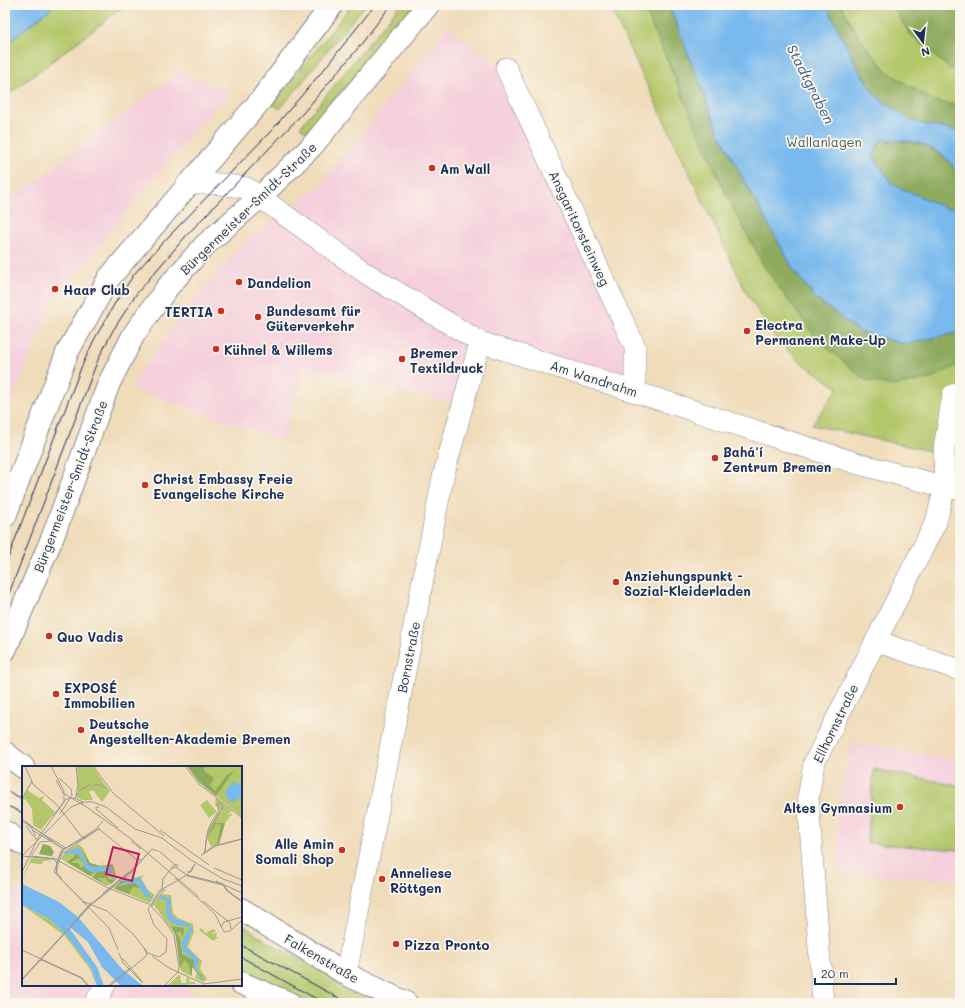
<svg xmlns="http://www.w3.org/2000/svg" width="965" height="1008" font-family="Mali,sans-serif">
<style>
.built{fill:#f5cfdb}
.green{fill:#b3c669;stroke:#677a64}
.forest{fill:#8eab5d;stroke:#546d5e}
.water{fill:#79b9ed;stroke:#4a74a6}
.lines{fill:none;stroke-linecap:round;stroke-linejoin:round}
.street-casing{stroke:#86868c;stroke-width:22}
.secondary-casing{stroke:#86868c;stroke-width:24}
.street{stroke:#fff;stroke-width:21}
.secondary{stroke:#fff;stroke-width:22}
.tram{stroke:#1b2f5e;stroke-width:1}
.poi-dot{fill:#c8321e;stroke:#fbf7ec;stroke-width:1.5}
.labels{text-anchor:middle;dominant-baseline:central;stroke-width:3.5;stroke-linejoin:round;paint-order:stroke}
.park-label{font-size:13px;fill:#495c61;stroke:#fbf7ec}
.poi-label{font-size:13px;font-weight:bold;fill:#1b2f5e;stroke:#fbf7ec;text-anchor:start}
.street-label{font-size:13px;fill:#1b2f5e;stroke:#fbf7ec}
.water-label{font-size:14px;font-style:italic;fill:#375889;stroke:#fbf7ec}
.inset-river{fill:none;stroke:#79b9ed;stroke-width:2}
.inset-road{fill:none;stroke:#9b9795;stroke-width:1}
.view{fill:#c2185b;fill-opacity:0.15;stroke:#c2185b;stroke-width:2}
.inset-edge{fill:none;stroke:#1b2f5e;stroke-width:2}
</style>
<rect width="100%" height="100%" fill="#fbf7ec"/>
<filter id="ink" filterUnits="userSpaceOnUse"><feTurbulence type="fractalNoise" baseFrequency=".025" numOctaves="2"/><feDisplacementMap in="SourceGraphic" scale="8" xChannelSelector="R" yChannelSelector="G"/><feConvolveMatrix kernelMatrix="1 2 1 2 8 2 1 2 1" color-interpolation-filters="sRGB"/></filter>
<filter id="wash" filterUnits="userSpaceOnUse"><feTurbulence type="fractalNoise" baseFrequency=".012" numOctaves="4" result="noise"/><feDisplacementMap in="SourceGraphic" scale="16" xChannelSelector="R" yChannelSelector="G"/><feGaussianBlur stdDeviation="0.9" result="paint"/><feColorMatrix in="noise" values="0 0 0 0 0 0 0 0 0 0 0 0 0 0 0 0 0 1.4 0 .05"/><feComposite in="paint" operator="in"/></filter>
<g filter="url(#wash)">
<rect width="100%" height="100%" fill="#f0dcba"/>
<g class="built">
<path d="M448 27 500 67 632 348V387L477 343 460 404 303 368 284 441 130 388 175 322 245 241 320 186Z"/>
<path d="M179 72 230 92 155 177 50 305 5 419V204Z"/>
<path d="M852 741 919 754 960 759V880L839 874 838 830 842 784Z"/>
<path d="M5 885 23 895V985H179L211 1003H5Z"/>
</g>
<g class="green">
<path d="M5 5H126L5 97Z"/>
<path d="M352 5H365L280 109 273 104Z"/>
<path d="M400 5H414L307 132 300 127Z"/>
<path d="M609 5H960V399L939 453 812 425 838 388 796 359 774 336 747 294Z"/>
<path d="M874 769 960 786V850L867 843Z"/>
<path d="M241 924 267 941 382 1003H309L241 972Z"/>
</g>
<g class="forest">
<path d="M643 5H669L717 128 747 186 795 272 816 299 862 333 905 344 960 332V364L929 379 894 386 865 380 816 338 765 268 727 197Z"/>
<path d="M826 5H841L859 37 887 72 934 101 960 106V132L911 121 875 95 856 65Z"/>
<path d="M891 5H960V71L950 69 910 34Z"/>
<path d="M881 139 921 144 949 160 959 176 960 205 948 210 892 184 873 156Z"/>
</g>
<g class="water">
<path d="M5 5H55L5 45Z"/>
<path d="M669 5H826L856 65 875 95 911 121 960 132V189C958 165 944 153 922 144 911 140 894 141 881 139L873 156 892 184 948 209 960 205V332L905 344 862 333 816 299 795 272 747 186 717 128Z"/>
</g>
</g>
<g filter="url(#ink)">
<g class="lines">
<defs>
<g id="street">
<path d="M506 68 635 347V391"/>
<path d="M187 184H220L247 188 367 274 480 342 859 464 945 487 960 489"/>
<path d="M876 641 960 670"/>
<path d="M346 974 443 477 480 342"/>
<path d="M95 1003 105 985"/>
<path d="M823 1003 808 798 814 763 936 522 945 487 944 448 953 395 960 392"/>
</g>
<g id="secondary">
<path d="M5 516 67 353 109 278 260 101 332 5"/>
<path d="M5 650 53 536 109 383 134 334 167 288 205 245 260 197 312 146 428 5"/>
<path d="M5 753 23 767"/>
<path d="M5 832 23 844"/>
<path d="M241 909 346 974 406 1003"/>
<path d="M241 983 289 1003"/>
</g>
</defs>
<use href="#street" class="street-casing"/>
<use href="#secondary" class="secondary-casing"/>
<use href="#street" class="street"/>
<use href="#secondary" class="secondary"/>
<g class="tram">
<path d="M5 566 81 368 94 340 115 303 135 273 170 235 272 130 325 68 375 5"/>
<path d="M5 604 97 362 112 332 137 293 186 236 303 113 359 47 391 5"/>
<path d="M5 790 23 799"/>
<path d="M5 805 23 813"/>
<path d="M241 945 348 1003"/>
<path d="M241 957 324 1003"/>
</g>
</g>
</g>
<g class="poi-dot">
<circle cx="432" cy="168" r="4"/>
<circle cx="239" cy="282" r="4"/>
<circle cx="55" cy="289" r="4"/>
<circle cx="221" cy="311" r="4"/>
<circle cx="258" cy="317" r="4"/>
<circle cx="747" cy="331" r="4"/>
<circle cx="216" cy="349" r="4"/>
<circle cx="402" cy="359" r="4"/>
<circle cx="715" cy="458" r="4"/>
<circle cx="145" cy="485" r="4"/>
<circle cx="616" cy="582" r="4"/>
<circle cx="49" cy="636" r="4"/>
<circle cx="56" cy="694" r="4"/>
<circle cx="81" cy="730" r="4"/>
<circle cx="900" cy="807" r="4"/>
<circle cx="342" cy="850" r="4"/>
<circle cx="382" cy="879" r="4"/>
<circle cx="396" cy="944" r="4"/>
</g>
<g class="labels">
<g class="park-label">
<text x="824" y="141">Wallanlagen</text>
</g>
<g class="poi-label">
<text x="440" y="168">Am Wall</text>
<text x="247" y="282">Dandelion</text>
<text x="63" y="289">Haar Club</text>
<text x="266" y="310">Bundesamt für<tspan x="266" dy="15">Güterverkehr</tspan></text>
<text x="213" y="311" text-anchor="end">TERTIA</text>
<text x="755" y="324">Electra<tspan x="755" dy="15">Permanent Make-Up</tspan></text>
<text x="224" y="349">Kühnel &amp; Willems</text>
<text x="410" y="352">Bremer<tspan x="410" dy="15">Textildruck</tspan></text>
<text x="723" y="451">Bahá'í<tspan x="723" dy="15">Zentrum Bremen</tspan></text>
<text x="153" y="478">Christ Embassy Freie<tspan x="153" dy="15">Evangelische Kirche</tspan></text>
<text x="624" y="575">Anziehungspunkt -<tspan x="624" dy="15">Sozial-Kleiderladen</tspan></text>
<text x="57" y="636">Quo Vadis</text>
<text x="64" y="687">EXPOSÉ<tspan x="64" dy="15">Immobilien</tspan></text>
<text x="89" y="723">Deutsche<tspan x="89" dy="15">Angestellten-Akademie Bremen</tspan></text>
<text x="892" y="807" text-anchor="end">Altes Gymnasium</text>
<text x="334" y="843" text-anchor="end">Alle Amin<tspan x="334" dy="15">Somali Shop</tspan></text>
<text x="390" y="872">Anneliese<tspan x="390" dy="15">Röttgen</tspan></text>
<text x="404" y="944">Pizza Pronto</text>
</g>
<g class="street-label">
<text transform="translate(248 208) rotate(-44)">Bürgermeister-Smidt-Straße</text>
<text transform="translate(580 228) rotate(65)">Ansgaritorsteinweg</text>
<text transform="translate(594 378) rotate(18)">Am Wandrahm</text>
<text transform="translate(70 486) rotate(-69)">Bürgermeister-Smidt-Straße</text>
<text transform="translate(408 657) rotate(-79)">Bornstraße</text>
<text transform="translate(835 723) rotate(-64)">Ellhornstraße</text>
<text transform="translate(322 958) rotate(30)">Falkenstraße</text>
</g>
<g class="water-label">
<text transform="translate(811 84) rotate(63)">Stadtgraben</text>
</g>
</g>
<g transform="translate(22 766)">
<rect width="220" height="220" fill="#f0dcba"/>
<path d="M55 0H70L86 23 70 18 56 26ZM165 0H220V51L177 16ZM70 19 80 20 88 25 80 36 71 24 67 26 71 34H60L54 31 60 23ZM5 24 17 32 22 30 20 34 33 46 19 64 11 59 10 43 3 33 0 34ZM194 32 210 45 205 49 211 47 203 57 197 78 189 80 185 73 187 64 194 50 198 46 201 47 193 39ZM185 34 195 46 187 52 178 39ZM56 78 61 82 68 97 79 100 81 93 80 99 91 98 95 113 85 120 39 93 42 87ZM9 92 27 93 33 94 21 95 20 98 8 97 0 114ZM122 109 119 112 126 124 133 129 128 137 91 122 100 115ZM139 128 149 129 151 147 156 152 171 158 172 166 166 181 180 195 178 203 185 213 181 216 173 212 175 207 170 201 169 210 159 205 153 168 132 139ZM0 139 27 153 45 170 69 202 75 220 68 203 42 169ZM179 162 184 167 191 163 194 165 189 168 195 167 194 171H197L191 175 177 164ZM158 208 159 217H164L165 211 168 213 167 216H173V218L145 220Z" fill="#b3c669"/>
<path d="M165 0H188L182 2V5L192 12 188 19 193 25 204 10 212 5 194 30 177 16ZM196 49 193 57H203L197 78H195L199 59 194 58 185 72ZM21 78 28 80 32 86 30 90 34 91 17 88ZM60 84 68 97 78 100 90 99 92 104 93 115 89 118 83 112H75L86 120 71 112 75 105 86 103 88 110 86 106 84 105 86 113 93 114 91 103 87 99 74 101 66 99ZM53 85H58L59 88 56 89 61 96 56 92 49 97H56L59 102 61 100 72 106 68 110 45 96 53 90ZM106 114 96 120 113 117 118 122 111 121 107 128 93 123 99 115ZM149 160 162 162 161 171 158 165 154 167 158 172 160 188 172 194V202L180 210V212L170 201V208L169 210 167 199 162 194 158 203 154 170Z" fill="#8eab5d"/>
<path d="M212 15 220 21V27L214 36 207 35 203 26ZM57 82 66 99 74 101 89 100 92 116 87 105 68 106 62 101 59 91 52 87 42 89 46 85ZM114 112H118L131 133 123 130 115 117 96 119ZM0 118 37 136 56 151 100 203 121 220H99L80 201 66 176 45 159 75 201 82 220H75L69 202 45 170 27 153 0 139ZM140 130 149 133 148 146 151 151 168 159 170 164 164 181 177 194 174 202 182 214H178L180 211 172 202V194L160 184V176L168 161 154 159 147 154 144 148 145 135 136 132Z" fill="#79b9ed"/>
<path class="inset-river" d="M0 124 50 153 72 174 89 198 92 197"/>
<path class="inset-road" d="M3 0 11 18 35 39 60 71 64 72M71 0 91 27 142 70M163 0 177 18 220 52M37 12 49 23 50 29 38 48M34 14 41 27 61 39M54 30 56 19 54 0M53 32 59 23 68 19H79L87 24M0 33 10 15M59 37 108 72 177 131M77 41H74V43L96 62M31 50 44 33 52 32 61 36M0 53 41 83M0 55 44 82M81 55 74 63 39 85 32 106 87 162 96 184M4 56 11 64 14 74M4 60 11 70M10 64 42 83M138 64 187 99M109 75 119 83M137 85 156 101M41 87 78 62M181 88 183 85 184 75 186 64 190 55 197 45 195 39 198 37 201 41 189 60 185 69 183 85 182 88M181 88 194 80 220 73M10 89 18 76 29 75M0 90 32 93 35 97M0 90 49 41 61 36H71L84 41 113 63 140 72 169 94 201 113 220 120M9 90 36 93M179 90 191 80 220 73M35 94 86 122 127 138 142 154 152 169 157 201 156 206 142 220M192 102 220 114M149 103 153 101 165 109 201 118 206 125 220 135M0 106 16 72 42 36V25L29 0M165 106H169L173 98M165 110 201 119 205 125 220 136M153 112 180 136M40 113 35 107V102L41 84M194 115 220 127M81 127 107 106M60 135 85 145 112 169 126 187 137 191 144 186 145 173 132 159 126 143 140 124 141 113 152 99H156M179 135 193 148 202 166 208 165 220 154M181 135 208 157 209 163M64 138 34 108 35 95 41 84 77 63 115 94 119 93M129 139 137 125 165 109 173 98M130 140 143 123M57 150 70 136M199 161 202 156 220 151M0 184 60 212 67 220M97 187 101 197 121 217M130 190 147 202 182 218 220 213M100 192 120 215M16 195 20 194 59 212 66 220M0 213 68 139 108 106 130 83 136 85M0 214 69 139 109 107 126 87M86 220 108 202M88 220 123 191 125 188 122 182"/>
<path class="view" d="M91 81 117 88 110 115 84 108Z"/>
<rect width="220" height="220" class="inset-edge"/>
</g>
<rect width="965" height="1008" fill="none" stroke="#fbf7ec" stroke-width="20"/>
<g transform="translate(923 42) rotate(165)" stroke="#fbf7ec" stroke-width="3" paint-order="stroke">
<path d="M0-3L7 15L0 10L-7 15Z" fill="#1b2f5e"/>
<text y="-6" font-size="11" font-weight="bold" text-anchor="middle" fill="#1b2f5e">N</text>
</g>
<path d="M815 978v6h81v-6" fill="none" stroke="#1b2f5e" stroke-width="2"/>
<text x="821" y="978" font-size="12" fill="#1b2f5e" stroke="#fbf7ec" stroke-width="3" paint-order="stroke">20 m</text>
</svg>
